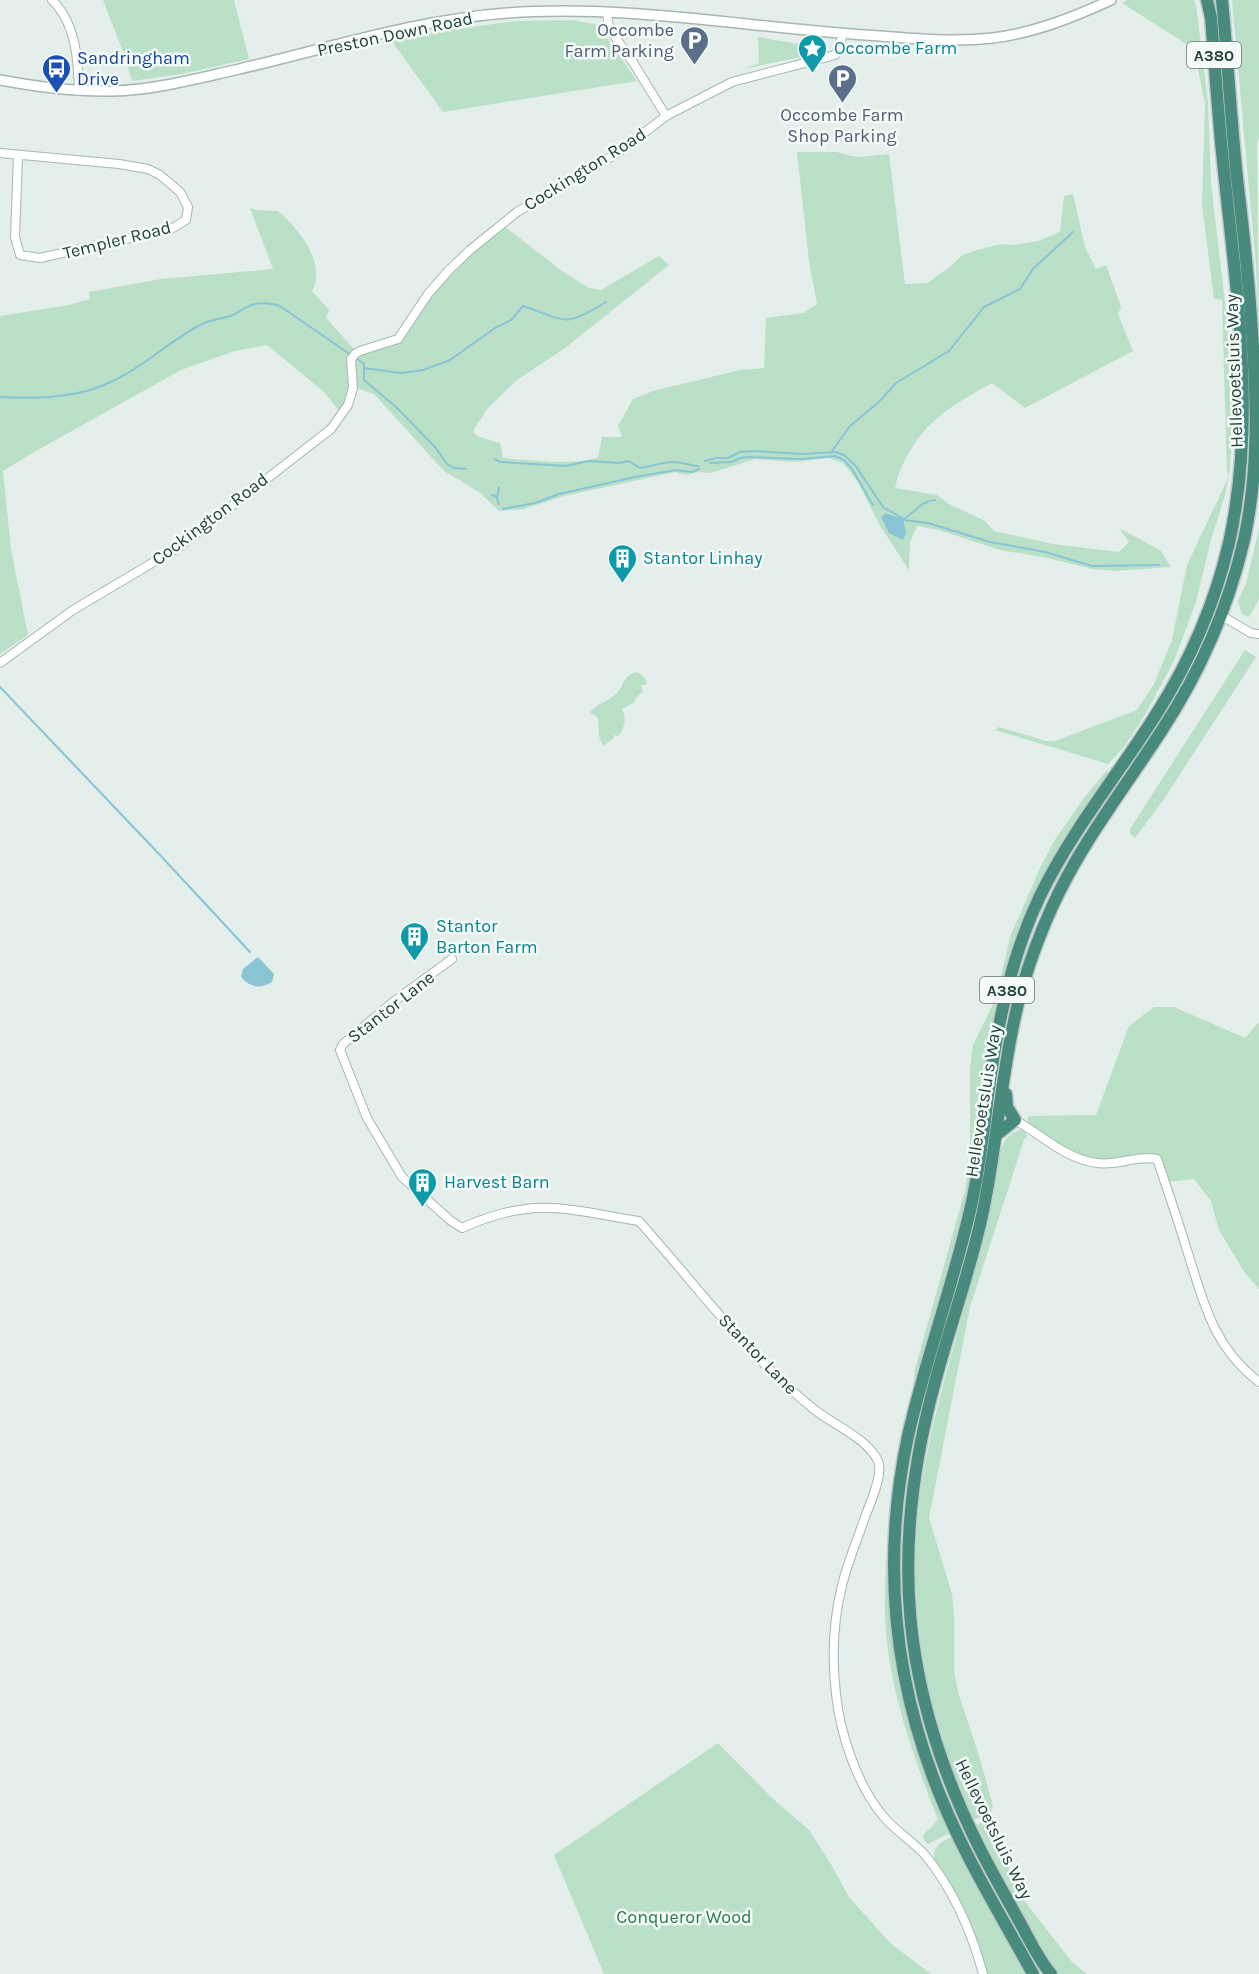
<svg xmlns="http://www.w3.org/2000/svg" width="1259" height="1974" font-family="Karla,sans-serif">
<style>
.green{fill:#bbe0c8}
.water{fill:#89c5d5}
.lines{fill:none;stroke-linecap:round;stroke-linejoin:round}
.stream{stroke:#89c5d5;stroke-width:2}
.minor-casing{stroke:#a6b7b2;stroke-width:10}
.tertiary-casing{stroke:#a6b7b2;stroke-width:12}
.trunk-casing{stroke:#c1cac8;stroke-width:15}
.minor{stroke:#fff;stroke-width:8}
.tertiary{stroke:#fff;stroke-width:9}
.trunk{stroke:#498a7f;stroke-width:12}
.labels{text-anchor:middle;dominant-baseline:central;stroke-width:5;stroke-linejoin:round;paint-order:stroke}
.shield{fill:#f4faf8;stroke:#617873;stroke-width:1.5}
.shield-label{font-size:16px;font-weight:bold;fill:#22413a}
.service-label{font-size:18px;fill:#4e5e75;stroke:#f4faf8;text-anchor:end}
.street-label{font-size:18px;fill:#22413a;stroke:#f4faf8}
.culture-label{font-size:18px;fill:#0d838f;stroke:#f4faf8;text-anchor:start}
.transit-label{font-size:18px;fill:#164399;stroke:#f4faf8;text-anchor:start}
.park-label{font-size:18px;fill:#2a7a4d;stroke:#f4faf8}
</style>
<rect width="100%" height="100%" fill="#e4eeea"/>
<g class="green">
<path d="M103 0H234L249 59 182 74 132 81 123 52Z"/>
<path d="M1127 0H1194L1196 5 1208 102 1211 183 1225 303 1231 368V453L1229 476 1225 495 1211 540 1196 602 1174 661 1146 713 1124 747 1108 764 995 730 999 727 1046 741H1055L1137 710 1154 684 1172 640 1187 565 1229 476 1227 472 1222 300 1214 299 1202 205 1205 104 1194 49 1122 3Z"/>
<path d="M1232 0H1259V137L1257 143 1259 320 1256 266Z"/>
<path d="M573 20 598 25 637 81 443 112 391 40 434 32 516 21Z"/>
<path d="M758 37 804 45 821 53 743 69 759 63Z"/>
<path d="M797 152H837L850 156 860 157 889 154 905 284 927 283 950 267 962 255 977 250 1002 244 1014 245 1038 241 1060 232 1064 196 1073 194 1085 247 1096 269 1106 265 1121 307 1118 314 1133 351 1025 408 992 383C956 403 926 419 906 458 901 468 897 477 895 488L937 495 949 504 985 521 994 531 1053 544 1119 552 1129 542 1119 528 1160 550 1171 567 1116 571 1092 569 1043 557 1000 550 939 530 917 526 910 542 909 570 879 524 858 482 843 463 829 458 795 462 755 459 711 473 700 472 685 475 675 472 564 496 524 509 499 511 479 492 444 471 374 394 356 388 354 361 360 355 399 341 430 295 451 271 504 226 562 271 589 288 601 290 659 256 669 265 565 348 517 380 487 409 473 431 479 437 500 443 503 458C536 461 566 465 598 458L602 437H622L618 426 633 399 653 391 740 370 764 368 766 318 803 313 817 304 809 261Z"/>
<path d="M250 208 256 210 278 211C298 228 327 263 312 291L329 310 326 318 353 348C343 373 359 384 340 412L324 392 267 345 235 351 181 370 36 451 3 471 11 549 28 635 0 654V316L69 305 90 299 89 292 161 279 273 269Z"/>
<path d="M1259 528V599L1249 617 1242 614 1238 601 1246 584Z"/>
<path d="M1245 650 1256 657 1164 799 1135 838 1130 834V829Z"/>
<path d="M636 672 642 675 647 682 645 685H641L643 691 635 699V702L622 709C627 718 625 728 618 736L614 735V738L603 746 599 736 598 718 590 712C597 704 608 701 616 694 624 686 623 676 636 672Z"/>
<path d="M1107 770 1109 777 1021 936 971 1208 917 1387 913 1386 915 1369 965 1190 970 1158V1068L973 1045 996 998 1010 937 1039 870 1054 841 1084 798Z"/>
<path d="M1154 1007H1174L1245 1038 1259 1022V1289L1245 1273 1219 1230 1211 1201 1194 1179 1167 1182 1158 1156C1140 1151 1130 1161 1112 1161 1090 1161 1035 1141 1027 1119L1029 1116 1096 1115 1129 1026Z"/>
<path d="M993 1115 999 1116C995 1147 991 1179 984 1210 971 1265 951 1318 938 1372 913 1476 898 1572 917 1678 926 1729 946 1777 965 1825L960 1827C914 1724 889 1613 906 1500 918 1417 946 1339 967 1258 979 1211 987 1164 993 1115Z"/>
<path d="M1019 1130 1026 1131 1027 1136 1024 1140 970 1307 929 1518 952 1594 954 1616V1671L958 1692 981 1762 993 1806 990 1812 972 1821C926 1719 905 1601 921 1489 934 1402 963 1319 985 1234 989 1217 993 1199 996 1181 998 1169 998 1156 1003 1145 1006 1138 1011 1133 1019 1130Z"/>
<path d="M903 1448 897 1645 953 1831 928 1844 925 1842 923 1835 938 1820C913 1756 888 1686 885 1617 883 1560 892 1504 903 1448Z"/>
<path d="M718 1743 772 1798 809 1830 832 1866 849 1897 890 1943 931 1974H604L554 1855Z"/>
<path d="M985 1820 996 1822 1011 1875 1026 1903 1072 1962 1087 1974H1057L1050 1966 1009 1893 975 1826Z"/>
<path d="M955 1835 1031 1974H986L934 1858C934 1844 943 1841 955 1835Z"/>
</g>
<g class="water">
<path d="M885 513 903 519 906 533 903 540 889 533 881 517Z"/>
<path d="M258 957 274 974 272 982C260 989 251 988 241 977L243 969Z"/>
</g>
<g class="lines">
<g class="stream">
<path d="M356 358 364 364V380L396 407 435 447 447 464 454 468 466 469"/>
<path d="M364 368 401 373 423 370 450 360 495 328 511 320 523 306C567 321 564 328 606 302"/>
<path d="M0 397C34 399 73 398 104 385 140 371 168 341 202 324 212 319 223 319 233 315 238 313 241 310 245 308 254 302 270 302 280 306L351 355"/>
<path d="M832 451 850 426 879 402 896 383 949 351 984 307 1020 289 1033 269 1073 232"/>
<path d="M494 459 501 462 566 466 589 461 619 463 629 461 640 468C652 467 663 461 674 462 683 462 690 466 698 466"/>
<path d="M705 461 716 458H728L740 452 754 451 802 454 836 452 844 455 855 465 883 507 904 519"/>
<path d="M710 463 732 462 740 458 749 457 801 459 835 456 844 460 852 469 873 505"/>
<path d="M499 487 497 499 499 504"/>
<path d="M492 495 497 497"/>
<path d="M503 509 535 503 559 494 635 477 676 470 692 472 699 469"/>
<path d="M904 519C914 513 922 500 935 500"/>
<path d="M904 520 928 523 990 542 1045 552 1092 566 1159 565"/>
<path d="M0 687 160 855 250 952"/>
</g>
<defs>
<g id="minor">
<path d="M52 0C76 23 78 59 79 91"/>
<path d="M607 12 609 28 634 64 666 116"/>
<path d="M0 153 119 164 148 169 160 175 180 192 188 207 186 220 171 229 40 258 20 255 15 237 18 156"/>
<path d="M1222 616 1251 633 1259 634"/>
<path d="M0 663 73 610 179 547 331 429 348 405 353 388 351 359 356 353 360 351 398 339 428 294 449 270 470 250 517 212 619 152 666 116 732 82 835 55 841 43 842 34"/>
<path d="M452 959 393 1002 343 1044 340 1050 367 1118 402 1177 451 1221 462 1228C488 1216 522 1206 552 1208 581 1209 610 1217 639 1221 659 1244 679 1267 698 1290 735 1333 771 1375 815 1410 834 1425 868 1439 878 1461 884 1473 870 1504 865 1517 857 1541 846 1566 841 1590 833 1624 832 1660 836 1694 840 1733 857 1785 883 1816 895 1831 913 1841 926 1856 953 1890 972 1933 983 1974"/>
<path d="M1015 1120C1042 1135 1065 1159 1097 1163 1118 1166 1137 1155 1157 1159 1167 1188 1177 1217 1186 1247 1203 1300 1212 1346 1259 1382"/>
</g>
<path id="tertiary" d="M0 80C37 87 75 92 113 91 154 90 195 79 235 70 326 49 414 20 507 13 631 4 756 29 880 36 917 39 955 42 993 38 1034 33 1074 17 1111 0"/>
<g id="trunk">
<path d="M996 1135 1015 1120 1007 1107 1006 1094"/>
<path d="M1033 1974C1002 1917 967 1861 942 1800 893 1682 881 1562 908 1436 926 1356 956 1278 973 1197 980 1163 984 1129 988 1095 997 1026 1010 959 1040 896 1072 830 1118 775 1157 713 1190 661 1215 603 1229 543 1257 418 1236 288 1223 162 1218 115 1215 66 1211 18L1207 0"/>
<path d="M1051 1974C1040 1961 1032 1945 1024 1930 1009 1902 993 1875 979 1847 901 1691 889 1550 935 1382 950 1325 971 1269 983 1211 996 1150 1000 1087 1013 1026 1021 985 1035 945 1052 907 1081 843 1124 789 1162 730 1200 672 1228 608 1244 540 1259 471 1257 403 1252 332 1249 284 1244 236 1238 187 1231 125 1228 62 1222 0"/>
</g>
</defs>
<use href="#minor" class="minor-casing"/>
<use href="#tertiary" class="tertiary-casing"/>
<use href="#trunk" class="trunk-casing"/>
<use href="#minor" class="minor"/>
<use href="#tertiary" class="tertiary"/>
<use href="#trunk" class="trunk"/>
</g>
<defs>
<symbol id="parking-pin" viewBox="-11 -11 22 30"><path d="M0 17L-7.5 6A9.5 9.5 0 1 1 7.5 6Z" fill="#5c6f8a" stroke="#f4faf8"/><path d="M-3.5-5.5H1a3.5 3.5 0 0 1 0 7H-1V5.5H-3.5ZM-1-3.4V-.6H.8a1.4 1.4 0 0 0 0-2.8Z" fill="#fff"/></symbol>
<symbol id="sight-pin" viewBox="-11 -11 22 30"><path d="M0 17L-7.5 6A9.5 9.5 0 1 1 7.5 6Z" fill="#0f9aa8" stroke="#f4faf8"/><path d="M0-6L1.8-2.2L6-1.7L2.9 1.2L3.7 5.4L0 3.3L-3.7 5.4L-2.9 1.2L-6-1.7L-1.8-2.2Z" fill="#fff"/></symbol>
<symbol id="bus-pin" viewBox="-11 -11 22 30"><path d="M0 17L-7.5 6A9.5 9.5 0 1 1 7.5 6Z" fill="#1a4fb4" stroke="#f4faf8"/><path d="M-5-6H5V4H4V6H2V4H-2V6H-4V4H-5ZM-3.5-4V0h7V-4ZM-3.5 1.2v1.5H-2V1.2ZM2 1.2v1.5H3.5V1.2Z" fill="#fff"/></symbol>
<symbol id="building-pin" viewBox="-11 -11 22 30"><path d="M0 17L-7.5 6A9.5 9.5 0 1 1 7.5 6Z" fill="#0f9aa8" stroke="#f4faf8"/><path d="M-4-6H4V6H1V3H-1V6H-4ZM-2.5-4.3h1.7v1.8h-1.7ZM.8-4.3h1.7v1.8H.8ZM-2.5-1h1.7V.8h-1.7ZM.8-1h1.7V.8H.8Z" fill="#fff"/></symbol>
</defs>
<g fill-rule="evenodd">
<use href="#parking-pin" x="678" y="24" width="33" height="45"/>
<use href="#sight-pin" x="796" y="32" width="33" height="45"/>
<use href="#bus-pin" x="40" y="52" width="33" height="45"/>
<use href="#parking-pin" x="826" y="62" width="33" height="45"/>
<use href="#building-pin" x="606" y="542" width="33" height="45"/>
<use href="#building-pin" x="398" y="920" width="33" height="45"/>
<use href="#building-pin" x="406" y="1166" width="33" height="45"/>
</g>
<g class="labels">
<g class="shield">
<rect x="1187" y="42" width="54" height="26" rx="4.5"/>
<rect x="980" y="977" width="54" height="26" rx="4.5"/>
</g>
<g class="shield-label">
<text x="1214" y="55">A380</text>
<text x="1007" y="990">A380</text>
</g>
<g class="service-label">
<text x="674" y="30">Occombe<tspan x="674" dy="21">Farm Parking</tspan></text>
<text x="842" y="115" text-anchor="middle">Occombe Farm<tspan x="842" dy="21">Shop Parking</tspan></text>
</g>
<g class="street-label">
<text transform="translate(395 34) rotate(-12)">Preston Down Road</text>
<text transform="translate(585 169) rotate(-32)">Cockington Road</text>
<text transform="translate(117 240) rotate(-14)">Templer Road</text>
<text transform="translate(1234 371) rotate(-92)">Hellevoetsluis Way</text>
<text transform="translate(210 519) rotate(-37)">Cockington Road</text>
<text transform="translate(391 1007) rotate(-38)">Stantor Lane</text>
<text transform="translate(983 1101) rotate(-81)">Hellevoetsluis Way</text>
<text transform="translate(758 1354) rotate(46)">Stantor Lane</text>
<text transform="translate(994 1829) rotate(64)">Hellevoetsluis Way</text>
</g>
<g class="culture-label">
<text x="834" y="48">Occombe Farm</text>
<text x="643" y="558">Stantor Linhay</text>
<text x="436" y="926">Stantor<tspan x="436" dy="21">Barton Farm</tspan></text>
<text x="444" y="1182">Harvest Barn</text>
</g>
<g class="transit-label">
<text x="77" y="58">Sandringham<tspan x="77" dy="21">Drive</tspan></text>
</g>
<g class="park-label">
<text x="684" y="1917">Conqueror Wood</text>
</g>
</g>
</svg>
